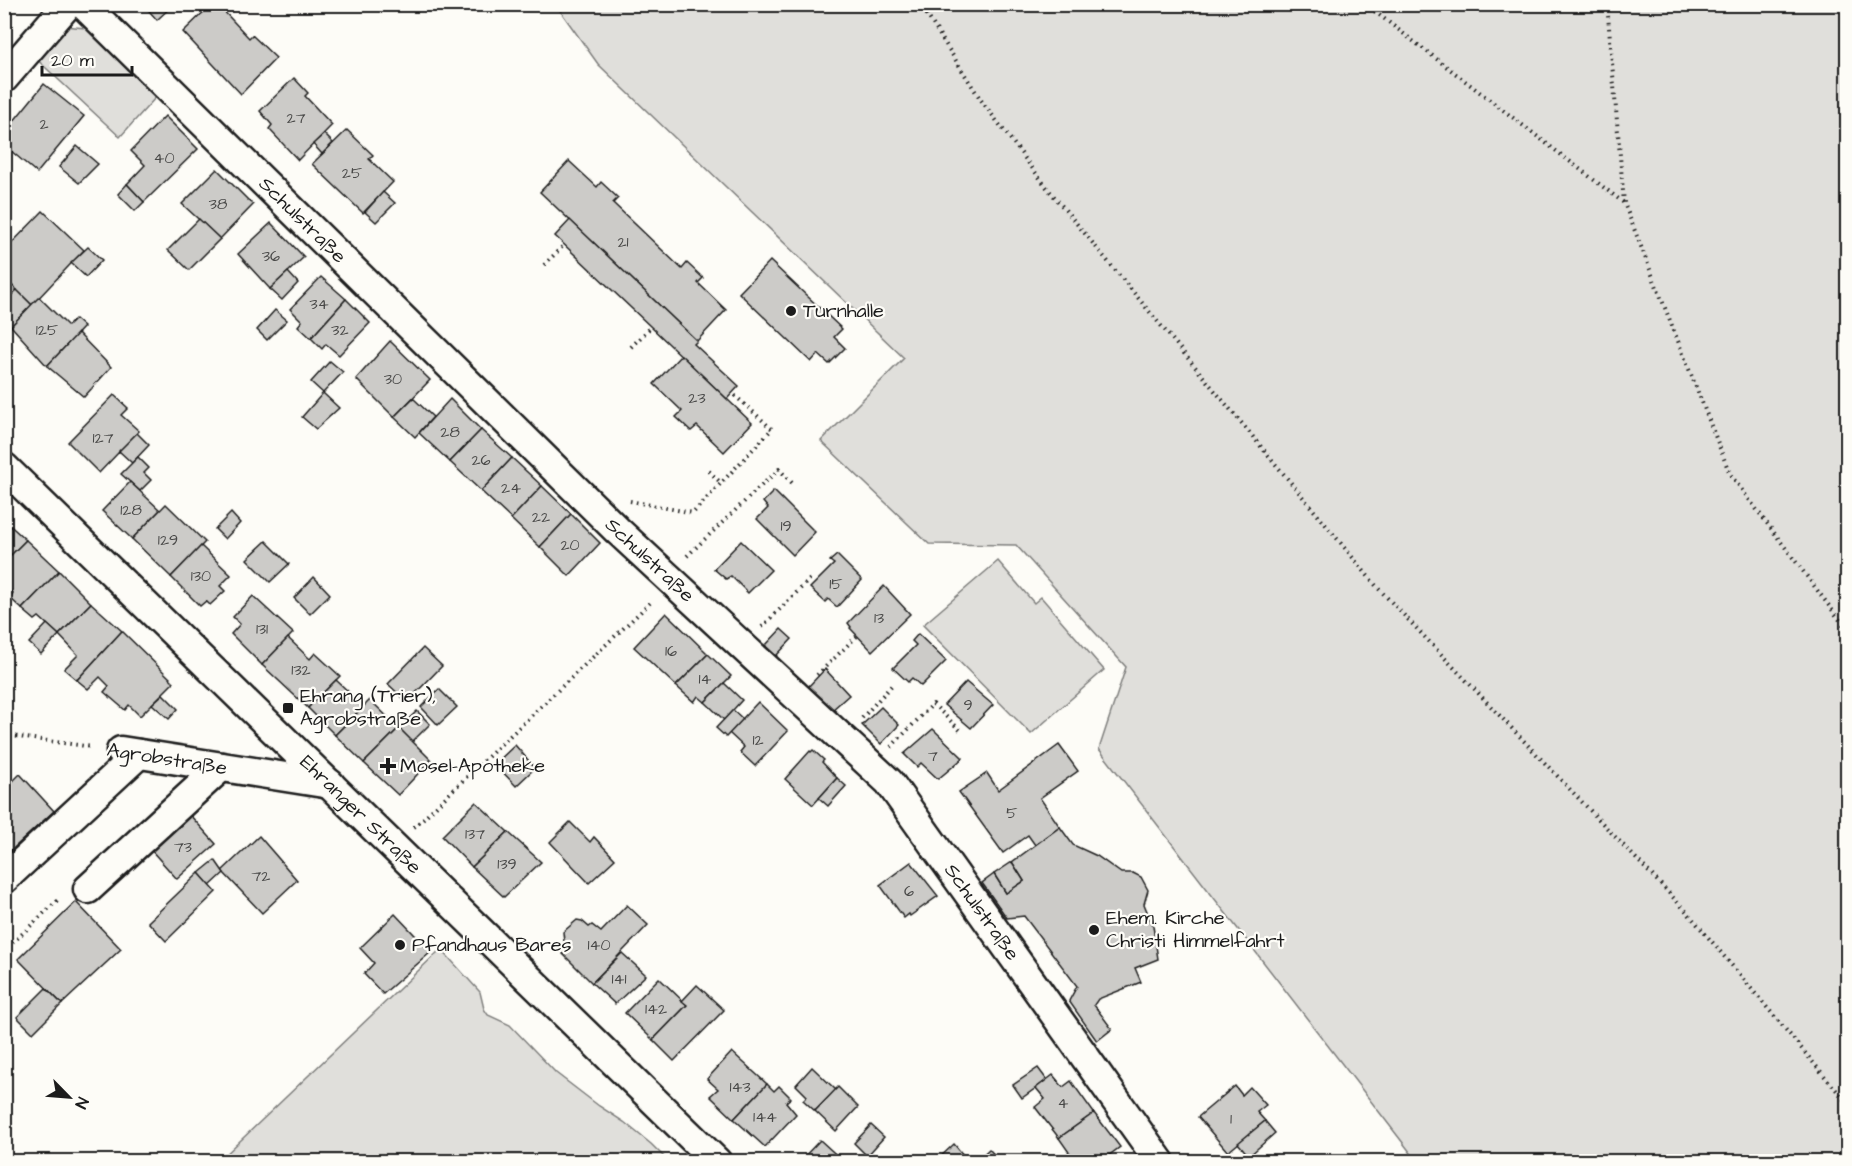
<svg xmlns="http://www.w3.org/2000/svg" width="1852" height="1166" font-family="'Architects Daughter',sans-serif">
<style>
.green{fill:#e0dfdb;stroke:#7e7e7c;stroke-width:1.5}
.building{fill:#cccbc8;stroke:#1c1c1c;stroke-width:1.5}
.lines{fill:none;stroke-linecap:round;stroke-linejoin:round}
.minor-casing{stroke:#1c1c1c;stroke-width:33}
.path{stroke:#1c1c1c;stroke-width:4;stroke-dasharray:1.5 4.5;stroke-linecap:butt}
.minor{stroke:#fdfcf7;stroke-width:28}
.poi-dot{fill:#1c1c1c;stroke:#fdfcf7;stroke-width:2}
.labels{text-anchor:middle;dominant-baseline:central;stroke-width:4.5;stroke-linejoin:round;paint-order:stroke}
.number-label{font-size:16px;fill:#484847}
.street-label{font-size:20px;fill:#1c1c1c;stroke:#fdfcf7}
.poi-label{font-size:20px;fill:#1c1c1c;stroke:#fdfcf7;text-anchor:start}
</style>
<rect width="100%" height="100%" fill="#fdfcf7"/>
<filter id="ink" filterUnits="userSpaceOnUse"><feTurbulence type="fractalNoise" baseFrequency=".0167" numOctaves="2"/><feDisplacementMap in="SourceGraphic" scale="12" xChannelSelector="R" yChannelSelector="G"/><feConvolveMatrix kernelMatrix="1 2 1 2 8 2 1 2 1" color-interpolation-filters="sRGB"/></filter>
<g filter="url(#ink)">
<g class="green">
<path d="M556 5H1847V1161H1417L1099 749 1126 667 1016 545 929 544 821 441 904 358 598 64Z"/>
<path d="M63 26 86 28 96 35 156 97 120 137 31 54Z"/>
<path d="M998 561 1034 603 1041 597 1104 670 1031 734 923 625Z"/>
<path d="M441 949 480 992 484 1009 488 1015 510 1025 556 1073 599 1106 624 1122 651 1144 668 1161H219Z"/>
</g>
<g class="building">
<path d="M143 4H174L157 20Z"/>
<path d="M212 4H217L249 38 252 35 276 58 241 94 183 32Z"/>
<path d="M294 78 308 93 305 96 332 125 298 160 269 129 272 125 260 111Z"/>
<path d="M44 84 84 116 37 173 4 145V133Z"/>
<path d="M165 116 198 149 144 202 127 184 145 165 131 151Z"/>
<path d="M347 130 373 155 369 159 393 182 363 213 312 164Z"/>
<path d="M324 134 333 143 322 154 313 144Z"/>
<path d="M77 146 98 164 79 183 59 167Z"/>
<path d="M569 161 597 187 601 182 618 198 613 203 682 269 687 263 703 278 698 283 726 310 697 341 540 192Z"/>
<path d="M217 169 253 205 220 239 182 204Z"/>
<path d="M127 184 144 202 135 211 118 194Z"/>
<path d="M383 192 395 203 376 222 365 212Z"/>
<path d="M43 211 84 250 32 305 4 278V251Z"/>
<path d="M199 219 220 239 189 270 168 250Z"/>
<path d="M570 220 697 341 694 344 739 386 727 399 555 236Z"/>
<path d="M271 223 304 257 270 289 238 254Z"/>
<path d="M88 247 102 260 86 277 71 263Z"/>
<path d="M770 261 842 329 834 337 845 348 829 364 818 354 811 362 739 293Z"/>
<path d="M288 272 298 283 282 300 270 289Z"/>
<path d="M321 277 346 299 311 338 298 326 302 321 290 309Z"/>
<path d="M4 278 17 290 4 302Z"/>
<path d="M17 290 32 305 11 326 4 321V302Z"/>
<path d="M39 297 68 326 75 319 84 327 47 366 11 326Z"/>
<path d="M346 299 370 323 339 355 326 344 322 349 311 338Z"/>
<path d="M275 310 287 320 267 340 257 330Z"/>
<path d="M78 333 111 367 84 397 47 366Z"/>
<path d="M390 341 430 380 394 417 356 379Z"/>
<path d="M681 355 752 423 724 452 697 426 691 431 676 417 682 411 654 384Z"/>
<path d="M330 361 343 372 323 393 311 382Z"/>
<path d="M323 393 339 408 316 429 302 417Z"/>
<path d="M114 395 128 408 121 415 139 431 99 473 68 442Z"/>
<path d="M413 398 433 417 415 437 394 417Z"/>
<path d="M450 399 481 430 450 462 419 433Z"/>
<path d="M481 430 512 458 481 491 450 462Z"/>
<path d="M137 433 149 445 132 463 119 451Z"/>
<path d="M138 457 149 468 144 473 151 480 140 491 121 474Z"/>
<path d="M512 458 542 486 511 519 481 491Z"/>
<path d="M130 482 160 510 132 539 102 511Z"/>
<path d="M542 486 571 514 540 547 511 519Z"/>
<path d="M774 491 815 532 793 555 757 519 768 508 763 502Z"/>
<path d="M166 504 205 542 171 577 132 539Z"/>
<path d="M231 513 240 523 225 539 215 529Z"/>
<path d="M571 514 600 543 569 576 540 547Z"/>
<path d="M4 520 26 540 4 562Z"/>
<path d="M26 540 59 571 22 609 10 598 13 593 4 585V562Z"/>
<path d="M266 541 289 564 270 582 247 559Z"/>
<path d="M741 541 771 570 748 593 731 576 726 579 714 569Z"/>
<path d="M201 546 231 575 220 586 225 591 210 605 206 601 200 606 171 577Z"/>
<path d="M837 555 862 580 837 607 828 599 825 602 810 588 834 564 830 561Z"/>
<path d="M59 571 91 603 59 635 39 617 35 620 22 609Z"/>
<path d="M314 577 330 594 310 614 294 598Z"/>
<path d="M884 586 910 614 872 651 850 628 851 627 848 623Z"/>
<path d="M253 596 293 633 262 665 231 634 240 624 233 617Z"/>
<path d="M91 603 122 631 77 680 64 669 78 655 59 635Z"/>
<path d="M666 613 708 654 676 686 634 647Z"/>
<path d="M47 624 59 635 41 654 29 643Z"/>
<path d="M781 629 792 639 776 656 765 646Z"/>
<path d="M122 631 174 682 140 716 129 705 125 710 104 692 109 686 100 677 88 689 77 680Z"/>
<path d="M918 634 946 661 921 686 912 678 908 682 893 668 916 645 912 641Z"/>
<path d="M288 638 310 659 315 653 340 676 308 708 262 665Z"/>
<path d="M423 648 442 666 407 702 388 684Z"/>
<path d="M708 654 731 676 705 702 698 696 694 702 676 686Z"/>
<path d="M825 669 849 695 832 710 808 687Z"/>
<path d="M336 680 364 706 335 735 308 708Z"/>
<path d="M966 682 993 705 971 728 944 705Z"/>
<path d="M724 683 742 700 724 720 705 702Z"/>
<path d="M439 689 457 707 438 725 421 707Z"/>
<path d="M163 694 178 709 169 719 152 704Z"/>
<path d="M370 700 399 728 364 763 335 735Z"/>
<path d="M758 702 788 731 755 766 740 752 744 747 729 733Z"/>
<path d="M881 707 899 725 881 744 862 725Z"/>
<path d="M733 710 743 719 726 737 716 728Z"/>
<path d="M417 711 430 724 412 742 399 728Z"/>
<path d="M399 728 431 760 398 795 364 763Z"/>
<path d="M933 729 963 758 938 779 921 763 917 767 904 754Z"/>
<path d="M515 745 535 768 516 786 495 764Z"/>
<path d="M1059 745 1078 771 1040 798 1060 827 1035 845 1028 835 1003 853 959 792 987 773 998 790Z"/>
<path d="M813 750 824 760 822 762 837 778 813 805 785 779 810 751 811 752Z"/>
<path d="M20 774 54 811 4 857V790Z"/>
<path d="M837 778 846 786 828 806 819 798Z"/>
<path d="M476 802 508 832 472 867 442 836Z"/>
<path d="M189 814 216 844 177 879 150 849Z"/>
<path d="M570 822 590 842 594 837 615 859 589 883 550 842Z"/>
<path d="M1060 827 1073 845 1097 856 1121 873H1133L1141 877 1148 890 1144 904 1153 926 1158 959 1135 968 1141 982 1098 999 1094 1005 1112 1029 1097 1041 1069 1001 1077 986 1024 916 1007 918 982 883 994 874 1006 893 1024 881 1012 862Z"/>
<path d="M508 832 541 862 504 897 472 867Z"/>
<path d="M259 836 297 880 262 913 222 871Z"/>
<path d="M215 860 224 873 210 886 199 873Z"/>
<path d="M911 862 938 896 910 916 909 914 904 918 880 885Z"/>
<path d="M1012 862 1024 881 1006 893 994 874Z"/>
<path d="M199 873 216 892 166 941 148 922Z"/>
<path d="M76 902 121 949 62 1004 18 959Z"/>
<path d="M627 905 648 925 592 983 563 954 569 947 564 941 563 932 577 920 582 921 589 927 592 925 601 932Z"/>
<path d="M395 914 431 952 383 994 364 974 374 963 360 948Z"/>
<path d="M622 953 646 975 615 1004 592 983Z"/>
<path d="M659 978 687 1005 653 1040 625 1013Z"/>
<path d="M697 985 724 1010 674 1061 653 1040 687 1005 682 1001Z"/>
<path d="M46 988 62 1004 33 1033 17 1017Z"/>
<path d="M732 1052 767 1084 734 1119 710 1096 718 1089 707 1079Z"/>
<path d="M812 1067 836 1090 815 1111 803 1100 807 1096 796 1085Z"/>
<path d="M1038 1068 1047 1080 1022 1098 1013 1085Z"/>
<path d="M1053 1075 1063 1087 1071 1081 1094 1113 1059 1138 1035 1107 1045 1099 1036 1088Z"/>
<path d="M767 1084 774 1091 779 1086 791 1098 786 1102 796 1114 765 1147 734 1119Z"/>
<path d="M1235 1086 1242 1095 1250 1087 1266 1105 1257 1112 1265 1121 1228 1152 1198 1117Z"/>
<path d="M838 1087 858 1107 836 1131 815 1111Z"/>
<path d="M1094 1113 1120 1147 1100 1162H1068L1066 1159 1071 1155 1059 1138Z"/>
<path d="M1265 1121 1275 1133 1249 1156 1238 1143Z"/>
<path d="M871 1125 884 1137 867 1156 854 1143Z"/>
<path d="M820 1140 844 1162H799Z"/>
<path d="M954 1144 969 1162H935Z"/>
<path d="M989 1149 1001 1162H975Z"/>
</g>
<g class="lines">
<defs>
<g id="minor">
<path id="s1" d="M83 4 617 530 889 782 1160 1162"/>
<path d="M4 78 68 4"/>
<path id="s2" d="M4 467 717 1162"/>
<path d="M121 751 330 784"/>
<path d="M4 879 139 754"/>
<path d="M88 889 221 767"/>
</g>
</defs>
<use href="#minor" class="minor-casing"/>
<g class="path">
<path d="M920 4 981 100 1048 189 1378 588 1687 912 1848 1104"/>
<path d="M1365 4 1624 203"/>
<path d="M1607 4 1624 203 1730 474 1848 631"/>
<path d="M544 265 564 245"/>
<path d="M631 347 651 327"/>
<path d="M709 471 721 483"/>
<path d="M630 501 693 513 772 429 732 393"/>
<path d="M687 556 779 469 794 485"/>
<path d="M762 627 812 577"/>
<path d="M817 675 857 636"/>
<path d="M862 718 892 685"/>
<path d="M4 735 93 747"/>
<path d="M891 747 933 704 963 733"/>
<path d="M414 827 652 601"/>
<path d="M4 951 60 898"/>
</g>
<use href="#minor" class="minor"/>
</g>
</g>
<g class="poi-dot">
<circle cx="791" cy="311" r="6"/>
<rect x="282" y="702" width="12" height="12" rx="3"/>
<path d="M385 757h6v6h6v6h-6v6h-6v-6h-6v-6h6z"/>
<circle cx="1094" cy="930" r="6"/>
<circle cx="400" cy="945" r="6"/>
</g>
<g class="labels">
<g class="number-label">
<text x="296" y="118">27</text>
<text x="44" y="124">2</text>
<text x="164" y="158">40</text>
<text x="352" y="173">25</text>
<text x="218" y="204">38</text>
<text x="623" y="242">21</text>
<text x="271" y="256">36</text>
<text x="319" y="304">34</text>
<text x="47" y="330">125</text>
<text x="340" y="330">32</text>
<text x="393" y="379">30</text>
<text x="697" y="398">23</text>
<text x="450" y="432">28</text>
<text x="103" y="438">127</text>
<text x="481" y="460">26</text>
<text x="511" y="488">24</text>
<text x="131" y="510">128</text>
<text x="541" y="517">22</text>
<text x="786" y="526">19</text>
<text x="168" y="540">129</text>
<text x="570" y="545">20</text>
<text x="201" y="576">130</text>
<text x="836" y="584">15</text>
<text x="879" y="618">13</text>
<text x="262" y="629">131</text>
<text x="671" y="651">16</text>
<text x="301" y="670">132</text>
<text x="705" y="679">14</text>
<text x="968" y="705">9</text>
<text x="758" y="740">12</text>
<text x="933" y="756">7</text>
<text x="1012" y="813">5</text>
<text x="475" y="834">137</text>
<text x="183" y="847">73</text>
<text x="507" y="864">139</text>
<text x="261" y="876">72</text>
<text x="909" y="891">6</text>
<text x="599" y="945">140</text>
<text x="619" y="979">141</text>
<text x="656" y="1009">142</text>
<text x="740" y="1087">143</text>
<text x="1063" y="1103">4</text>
<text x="765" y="1117">144</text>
<text x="1231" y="1119">1</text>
</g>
<g class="street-label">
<text stroke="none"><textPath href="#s1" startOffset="308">Schulstraße</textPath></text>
<text stroke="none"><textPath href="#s1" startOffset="794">Schulstraße</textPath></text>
<text transform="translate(167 759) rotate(9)">Agrobstraße</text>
<text stroke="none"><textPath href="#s2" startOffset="498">Ehranger Straße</textPath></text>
<text stroke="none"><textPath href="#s1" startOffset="1280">Schulstraße</textPath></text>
</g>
<g class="poi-label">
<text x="803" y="311">Turnhalle</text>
<text x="300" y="696">Ehrang (Trier),<tspan x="300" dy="23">Agrobstraße</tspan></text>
<text x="400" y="766">Mosel-Apotheke</text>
<text x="1106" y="918">Ehem. Kirche<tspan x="1106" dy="23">Christi Himmelfahrt</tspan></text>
<text x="412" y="945">Pfandhaus Bares</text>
</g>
</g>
<rect width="1852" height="1166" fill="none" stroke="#fdfcf7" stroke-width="24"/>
<rect x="12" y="12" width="1828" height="1142" fill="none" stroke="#1c1c1c" stroke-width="2" filter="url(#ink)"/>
<g transform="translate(69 1097) rotate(115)" stroke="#fdfcf7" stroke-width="4.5" paint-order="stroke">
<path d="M0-4.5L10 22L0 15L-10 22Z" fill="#1c1c1c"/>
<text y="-9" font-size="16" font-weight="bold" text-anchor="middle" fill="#1c1c1c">N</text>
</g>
<path d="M42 66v9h90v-9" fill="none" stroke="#1c1c1c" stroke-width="3"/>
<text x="51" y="66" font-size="18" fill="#1c1c1c" stroke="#fdfcf7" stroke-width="4.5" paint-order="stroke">20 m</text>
</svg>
